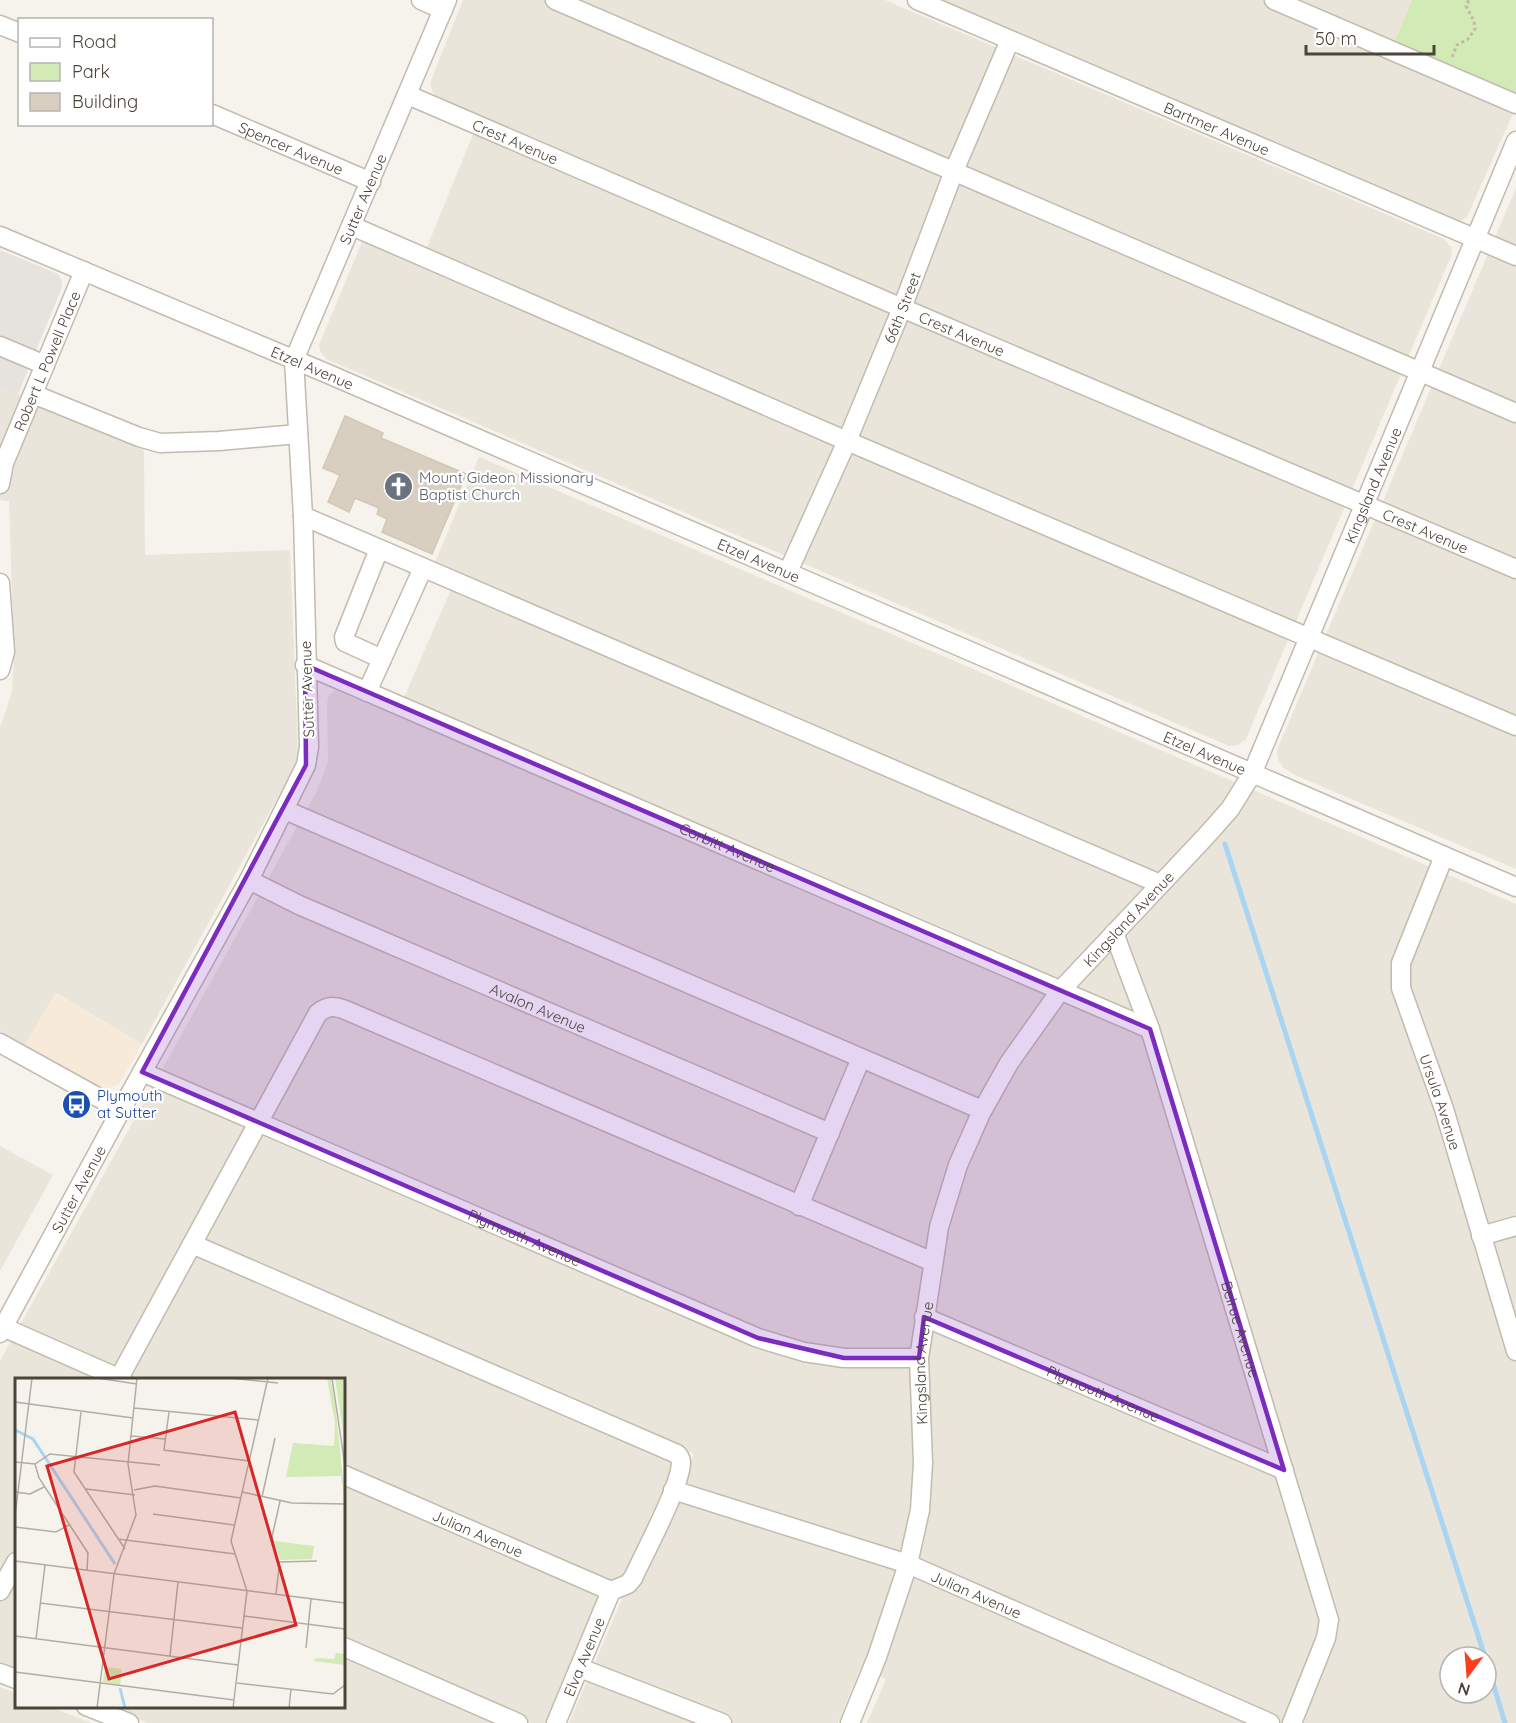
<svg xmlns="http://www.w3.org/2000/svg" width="1516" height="1723" font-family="Quicksand,sans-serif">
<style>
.residential{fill:#eae5da;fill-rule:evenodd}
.commercial{fill:#f7ead8}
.industrial{fill:#e6e2dd}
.green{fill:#d2eab5}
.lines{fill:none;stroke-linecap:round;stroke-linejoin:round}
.stream{stroke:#a9d4f2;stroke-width:5}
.building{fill:#d8cfc1;stroke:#d3c7b4;stroke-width:1.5}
.minor-casing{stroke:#c2bbae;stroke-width:21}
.path{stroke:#c4b79f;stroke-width:3;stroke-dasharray:3 3;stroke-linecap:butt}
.minor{stroke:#fff;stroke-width:18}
.marked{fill:#7b2cbf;fill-opacity:0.2;stroke:#7b2cbf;stroke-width:4.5;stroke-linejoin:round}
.labels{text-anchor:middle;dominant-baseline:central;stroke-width:4.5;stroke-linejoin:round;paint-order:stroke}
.street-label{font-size:15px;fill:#4b4439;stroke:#fff}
.worship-label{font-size:15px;fill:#5b616d;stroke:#fff;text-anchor:start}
.transit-label{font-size:15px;fill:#164399;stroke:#fff;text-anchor:start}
.inset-river{fill:none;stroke:#a9d4f2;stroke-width:3}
.inset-road{fill:none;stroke:#b2ada4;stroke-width:1.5}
.view{fill:#d62828;fill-opacity:0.15;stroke:#d62828;stroke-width:3}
.inset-edge{fill:none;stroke:#4b4439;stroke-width:3}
</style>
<rect width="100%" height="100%" fill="#f6f3ec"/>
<g class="residential">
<path d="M463 0H885L1444 239 1451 247 1452 254 1246 739 1238 745 1229 746 326 359 320 351 319 345 364 237 421 262 480 117 438 99 432 91 430 83Z"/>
<path d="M942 0H1412L1388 57 1514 111 1467 217 1460 221Z"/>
<path d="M1516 188V869L1297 776 1284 768 1278 760 1277 750Z"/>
<path d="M0 387 142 442 144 453 145 555 290 550 298 749 296 764 142 1044 56 993 25 1045 0 1031V728L12 692 14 655 9 501 0 500Z"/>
<path d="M479 457 1022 690 1516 904V1723H867L886 1679 860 1669 838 1723H569L624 1594 638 1580 694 1454 189 1239 671 1460V1469L627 1578 615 1582 597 1601 547 1723H148L106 1707 344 1706V1380H16V1671L0 1665V1361L299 823 852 1063 795 1199 328 998 336 1014 795 1213 872 1055 304 813 317 791 328 762 327 704 329 695 335 690 396 716 458 573 435 562ZM1450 1657H1486V1693H1450Z"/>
<path d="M0 1146 53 1175 0 1271Z"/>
<path d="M0 1687 16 1693V1706L50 1707 92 1723H0Z"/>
</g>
<path class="commercial" d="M55 993 142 1044 119 1084 109 1088 99 1087 25 1045Z"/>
<path class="industrial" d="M0 250 58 274 62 281 61 290 18 394 0 387Z"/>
<path class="green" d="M1412 0H1516V99L1392 47Z"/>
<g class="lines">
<g class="stream">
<path d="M1225 844 1485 1657"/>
<path d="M1486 1660 1505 1723"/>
</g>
</g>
<path class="building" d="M345 416 383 433 381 438 466 474 432 554 382 532 387 519 377 514 379 508 355 498 349 512 328 502 340 475 323 468Z"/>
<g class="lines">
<defs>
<g id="minor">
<path d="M421 0 443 10"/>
<path d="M555 0 1516 413"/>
<path id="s1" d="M917 0 1516 256"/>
<path d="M1274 0 1516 104"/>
<path d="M0 25 20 33"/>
<path id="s2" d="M408 95 902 308 1516 569"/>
<path id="s3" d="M212 114 371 182"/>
<path d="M352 226 847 441 1516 726"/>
<path id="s4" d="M0 236 326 373 1516 887"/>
<path d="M0 346 45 365"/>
<path d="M33 394 139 437 160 443 219 441 298 434"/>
<path id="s5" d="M0 484 4 463 84 271"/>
<path d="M303 516 1160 884"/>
<path d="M379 549 344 637 345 642 382 659"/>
<path id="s6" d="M788 572 847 441 902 308 954 171 1010 40"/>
<path d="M0 583 5 652 0 670"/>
<path id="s7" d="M305 665 1150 1029"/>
<path d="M367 692 423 568"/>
<path d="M285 810 982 1110"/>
<path id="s8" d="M1444 856 1401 963V988L1444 1109 1516 1351"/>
<path id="s9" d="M249 880 299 905 830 1133"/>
<path id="s10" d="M1114 933 1150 1029 1329 1620 1326 1638 1292 1723"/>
<path d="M0 1043 121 1110"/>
<path id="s11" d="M142 1072 758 1338 804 1352 844 1358H919"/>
<path d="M799 1206 861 1058"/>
<path d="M1481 1236 1516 1226"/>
<path d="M192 1244 677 1454C680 1458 681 1458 681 1463 680 1487 645 1552 633 1578L628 1584 611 1591"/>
<path id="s12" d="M924 1317 1284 1470"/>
<path d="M3 1327 123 1380"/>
<path id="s13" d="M0 1333 121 1110 249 880 306 765 309 747 303 516 294 360 447 0"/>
<path d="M118 1380 318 1013C327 1006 333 1006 343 1009L933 1262"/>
<path id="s14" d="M344 1475 611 1591"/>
<path id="s15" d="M673 1490 908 1564 1270 1723"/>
<path d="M0 1591 16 1562"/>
<path d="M344 1647 518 1723"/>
<path d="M580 1668 722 1723"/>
<path d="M0 1673 16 1679"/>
<path d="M86 1706 129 1723"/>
<path id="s16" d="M556 1723 611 1591"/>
<path id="s17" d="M850 1723 877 1657 908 1564 920 1510 923 1463 919 1358 939 1227 958 1165 981 1113 1009 1063 1060 991 1207 835 1230 809 1252 774 1516 141"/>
</g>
</defs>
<use href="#minor" class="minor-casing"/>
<path class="path" d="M1452 57 1457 45 1468 39 1475 29 1474 21 1466 6 1469 0"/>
<use href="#minor" class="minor"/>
</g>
<path class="marked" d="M305 665 1150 1029 1284 1470 924 1317 919 1358H844L758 1338 142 1072 306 765Z"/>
<defs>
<symbol id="church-disc" viewBox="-11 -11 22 22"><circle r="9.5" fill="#6b7280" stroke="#fff"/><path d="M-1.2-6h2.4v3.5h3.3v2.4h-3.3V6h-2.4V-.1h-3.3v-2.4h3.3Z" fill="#fff"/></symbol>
<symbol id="bus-disc" viewBox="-11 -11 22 22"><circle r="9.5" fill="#1a4fb4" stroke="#fff"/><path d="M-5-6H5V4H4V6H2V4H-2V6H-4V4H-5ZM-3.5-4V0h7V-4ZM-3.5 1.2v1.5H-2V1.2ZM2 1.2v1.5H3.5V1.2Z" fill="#fff"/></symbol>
</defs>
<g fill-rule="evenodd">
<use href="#church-disc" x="382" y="470" width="33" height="33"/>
<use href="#bus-disc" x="60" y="1088" width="33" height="33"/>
</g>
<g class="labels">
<g class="street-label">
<text stroke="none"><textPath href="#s1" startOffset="326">Bartmer Avenue</textPath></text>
<text stroke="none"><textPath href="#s2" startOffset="117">Crest Avenue</textPath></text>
<text stroke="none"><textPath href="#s3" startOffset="86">Spencer Avenue</textPath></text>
<text stroke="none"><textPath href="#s13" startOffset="1226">Sutter Avenue</textPath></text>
<text stroke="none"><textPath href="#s6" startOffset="288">66th Street</textPath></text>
<text stroke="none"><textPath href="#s2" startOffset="603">Crest Avenue</textPath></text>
<text stroke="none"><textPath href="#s5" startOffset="132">Robert L Powell Place</textPath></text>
<text stroke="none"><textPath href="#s4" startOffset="339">Etzel Avenue</textPath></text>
<text stroke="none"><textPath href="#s17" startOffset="1380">Kingsland Avenue</textPath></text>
<text stroke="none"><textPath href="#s2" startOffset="1107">Crest Avenue</textPath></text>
<text stroke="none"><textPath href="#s4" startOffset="825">Etzel Avenue</textPath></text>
<text transform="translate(307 689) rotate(-92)">Sutter Avenue</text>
<text stroke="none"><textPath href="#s4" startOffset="1311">Etzel Avenue</textPath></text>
<text stroke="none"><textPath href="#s7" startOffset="460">Corbitt Avenue</textPath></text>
<text stroke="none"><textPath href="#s17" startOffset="876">Kingsland Avenue</textPath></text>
<text stroke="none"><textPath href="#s9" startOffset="316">Avalon Avenue</textPath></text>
<text stroke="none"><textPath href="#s8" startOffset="261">Ursula Avenue</textPath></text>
<text stroke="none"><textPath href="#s13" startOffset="164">Sutter Avenue</textPath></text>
<text stroke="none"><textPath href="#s11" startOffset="417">Plymouth Avenue</textPath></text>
<text stroke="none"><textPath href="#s10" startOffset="416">Belrue Avenue</textPath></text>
<text stroke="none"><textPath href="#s17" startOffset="372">Kingsland Avenue</textPath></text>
<text stroke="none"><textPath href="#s12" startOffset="195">Plymouth Avenue</textPath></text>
<text stroke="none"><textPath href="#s14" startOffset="146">Julian Avenue</textPath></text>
<text stroke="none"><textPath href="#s15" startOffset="321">Julian Avenue</textPath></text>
<text stroke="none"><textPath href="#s16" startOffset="72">Elva Avenue</textPath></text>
</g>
<g class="worship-label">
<text x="419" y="477">Mount Gideon Missionary<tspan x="419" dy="17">Baptist Church</tspan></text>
</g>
<g class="transit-label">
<text x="97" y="1095">Plymouth<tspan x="97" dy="17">at Sutter</tspan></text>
</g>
</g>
<g transform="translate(15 1378)">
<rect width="330" height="330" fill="#f6f3ec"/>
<path d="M312 0H316L321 33 330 122 326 98 271 99 278 65 319 68 320 45ZM320 0H330V67L322 14ZM259 163 299 168 297 181 265 182ZM321 275 330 276V287L299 283 301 280 319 281ZM90 289 107 291 105 307 88 304Z" fill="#d2eab5"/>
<path class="inset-river" d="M0 52 18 61 100 186M105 310 110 330"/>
<path class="inset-road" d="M82 0 122 6M214 0 263 5M317 0 330 88M0 24 118 40M119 30 243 42M66 34 59 94 110 171M154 34 149 72 234 83M116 58 150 61M0 84 20 86 35 76 145 87M20 86 24 100 73 175 72 192M71 111 120 117M119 112 140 108 226 120M0 114 15 116 29 109M227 114 277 125 330 126M247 119 260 60M138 136 219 147M0 138 17 0M0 149 41 154 54 147M103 161 220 176M0 183 330 225M264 184 302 183M261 216 264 190 257 159 265 123M25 225 227 250M229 238 330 251M0 258 223 287M21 261 30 187M291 270 296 221M155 278 163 204M0 294 219 322M222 305 318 316 330 307M82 330 99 196 121 137 113 86 122 0M218 330 232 213 216 163 253 0M274 330 276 311"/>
<path class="view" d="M220 34 281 247 94 301 32 88Z"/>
<rect width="330" height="330" class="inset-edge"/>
</g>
<rect x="18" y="18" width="195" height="108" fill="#ffffff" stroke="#b7b4b0" stroke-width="1.5"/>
<rect x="30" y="38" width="30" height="9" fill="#ffffff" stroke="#b7b4b0" stroke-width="1.5"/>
<text x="72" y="48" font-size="18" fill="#4b4439">Road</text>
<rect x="30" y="63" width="30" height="18" fill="#d2eab5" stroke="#b7b4b0" stroke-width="1.5"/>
<text x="72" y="78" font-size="18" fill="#4b4439">Park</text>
<rect x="30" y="93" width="30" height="18" fill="#d8cfc1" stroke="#b7b4b0" stroke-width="1.5"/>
<text x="72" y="108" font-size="18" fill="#4b4439">Building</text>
<g transform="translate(1468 1675) rotate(196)"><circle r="28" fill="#ffffff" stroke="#b7b4b0" stroke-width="1.5"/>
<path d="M0-4.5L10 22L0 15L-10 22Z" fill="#fc3f1d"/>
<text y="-9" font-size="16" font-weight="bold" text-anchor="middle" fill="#4b4439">N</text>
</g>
<path d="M1306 45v9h128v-9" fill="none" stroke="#4b4439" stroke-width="3"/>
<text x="1315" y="45" font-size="18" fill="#4b4439" stroke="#ffffff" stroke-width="4.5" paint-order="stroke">50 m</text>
</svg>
